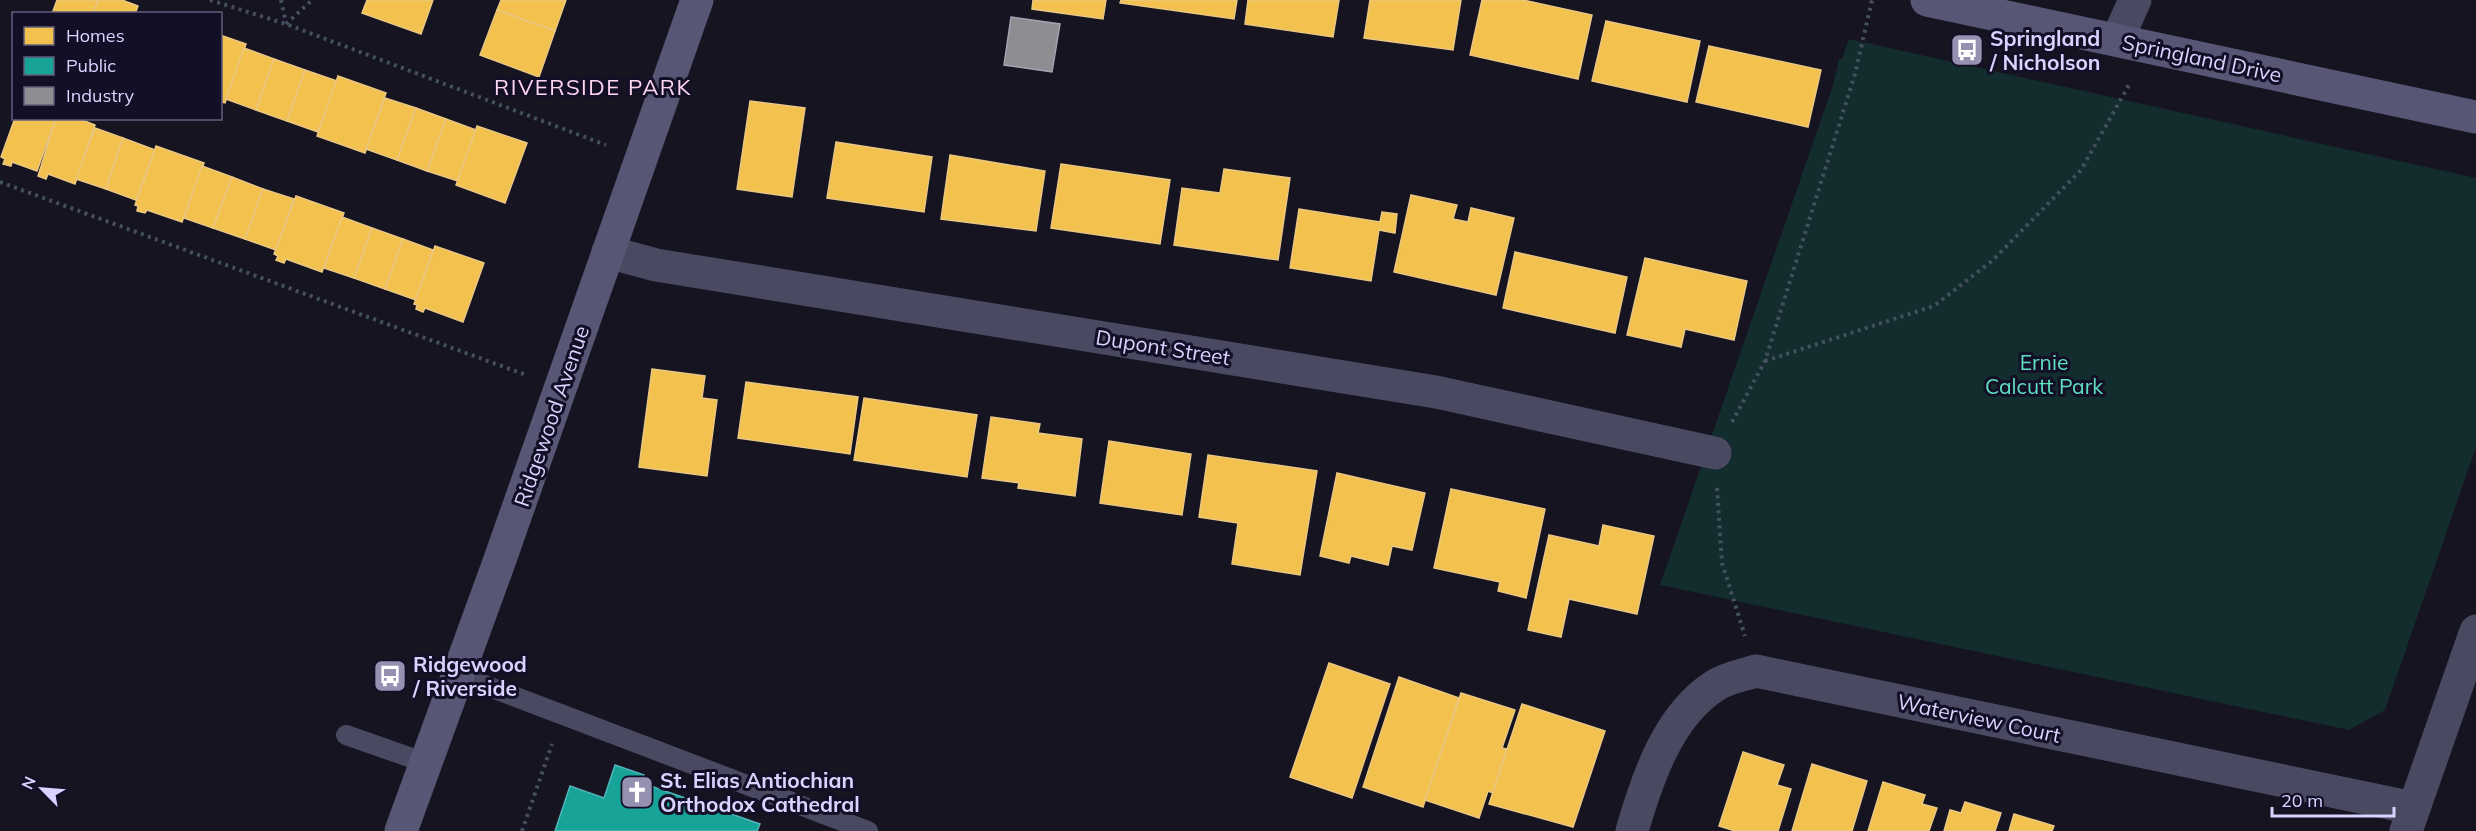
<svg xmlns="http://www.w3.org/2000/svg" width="2476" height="831" font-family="Mulish,sans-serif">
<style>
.green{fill:#132c2d}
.homes{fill:#f2c14e;stroke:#eac783;stroke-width:1.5}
.public{fill:#17a398;stroke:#51b2b7;stroke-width:1.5}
.industry{fill:#8d8d92;stroke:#a4a2b3;stroke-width:1.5}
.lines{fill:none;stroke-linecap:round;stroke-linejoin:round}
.path{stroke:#44505f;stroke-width:4;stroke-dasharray:3 4.5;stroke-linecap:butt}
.lane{stroke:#4a4962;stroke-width:20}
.street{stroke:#4a4962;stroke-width:33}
.secondary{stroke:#575674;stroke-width:33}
.labels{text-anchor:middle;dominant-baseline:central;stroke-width:6;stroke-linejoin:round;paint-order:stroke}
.poi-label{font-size:21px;font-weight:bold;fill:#d9d4ff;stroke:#130f26;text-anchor:start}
.street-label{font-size:21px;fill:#d9d4ff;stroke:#130f26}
.park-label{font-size:21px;fill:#5fe0c0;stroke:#130f26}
.neighbourhood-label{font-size:22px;letter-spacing:1.5px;fill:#ffd6f0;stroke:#130f26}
</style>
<rect width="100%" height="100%" fill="#161421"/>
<path class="green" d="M1849 39 2476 178V447L2385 710 2349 730 1660 585 1833 85 1839 59H1842Z"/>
<g class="homes">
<path d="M57 0H98L93 14H52Z"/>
<path d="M98 0H122L138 6 135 14H93Z"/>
<path d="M367 0H433L421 34 362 13Z"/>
<path d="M501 0H566L555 31 497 10Z"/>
<path d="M1033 0H1106L1103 19 1032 9Z"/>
<path d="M1121 0H1237L1234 19 1120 3Z"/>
<path d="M1248 0H1339L1333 37 1245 24Z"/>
<path d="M1370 0H1461L1453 50 1364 38Z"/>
<path d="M1482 0H1523L1592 15 1578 79 1470 55Z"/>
<path d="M497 10 555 31 539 77 480 55Z"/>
<path d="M1606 21 1700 41 1687 102 1592 81Z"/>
<path d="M220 35 246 44 225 103 220 102Z"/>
<path d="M1709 46 1821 70 1808 127 1696 102Z"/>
<path d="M244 48 274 59 256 110 226 99Z"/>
<path d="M274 59 305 70 287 121 256 110Z"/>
<path d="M305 70 337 81 318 132 287 121Z"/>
<path d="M338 76 386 93 365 153 317 136Z"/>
<path d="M385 98 416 108 397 160 366 149Z"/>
<path d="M750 101 805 108 792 197 737 189Z"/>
<path d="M416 108 446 119 427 171 397 160Z"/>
<path d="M15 118H56L37 171 12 162 11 166 3 164 5 159 1 157Z"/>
<path d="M56 118H77L95 125 75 184 48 174 46 179 38 176Z"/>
<path d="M446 119 476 130 458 181 427 171Z"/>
<path d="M477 126 527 143 505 203 456 185Z"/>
<path d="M95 128 123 138 106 189 76 179Z"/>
<path d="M123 138 155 150 136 200 106 189Z"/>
<path d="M836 142 932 157 924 212 827 198Z"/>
<path d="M156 146 204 163 182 222 147 210 145 213 137 211 138 206 135 205Z"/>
<path d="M950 155 1045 171 1036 231 941 219Z"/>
<path d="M1061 164 1170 180 1160 244 1051 228Z"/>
<path d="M202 166 232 177 213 228 184 218Z"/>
<path d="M1224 169 1290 178 1278 260 1174 245 1182 188 1220 193Z"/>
<path d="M232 177 263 189 245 239 213 228Z"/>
<path d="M263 189 294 199 276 250 245 239Z"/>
<path d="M1411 195 1457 205 1453 219 1468 222 1471 208 1514 218 1496 295 1394 272Z"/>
<path d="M296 196 344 213 322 272 286 259 284 263 276 260 278 256 274 254Z"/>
<path d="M1299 209 1380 222 1382 212 1397 214 1395 233 1379 230 1371 281 1290 268Z"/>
<path d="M342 217 372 228 354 278 324 268Z"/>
<path d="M372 228 403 239 385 289 354 278Z"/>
<path d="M403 239 433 250 416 300 385 289Z"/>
<path d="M435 246 484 263 463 322 425 308 423 312 416 309 417 305 414 304Z"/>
<path d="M1515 252 1627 277 1615 333 1503 308Z"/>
<path d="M1645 258 1747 281 1734 340 1685 329 1681 347 1627 335Z"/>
<path d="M652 369 705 376 702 398 717 400 707 476 639 467Z"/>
<path d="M746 382 858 397 850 454 738 438Z"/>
<path d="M864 398 977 415 967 477 854 460Z"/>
<path d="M991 417 1040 424 1038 433 1082 439 1075 496 1018 488 1019 483 982 478Z"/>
<path d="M1109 441 1191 454 1182 515 1100 503Z"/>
<path d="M1208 455 1317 471 1300 575 1232 564 1238 523 1199 517Z"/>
<path d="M1337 473 1425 493 1412 550 1392 546 1388 565 1351 556 1349 563 1320 556Z"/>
<path d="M1451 489 1545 509 1526 598 1498 591 1500 582 1434 568Z"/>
<path d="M1603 525 1654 536 1637 614 1569 599 1561 637 1528 630 1549 535 1599 546Z"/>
<path d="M1329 663 1390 684 1352 798 1290 777Z"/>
<path d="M1399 677 1459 698 1423 807 1363 787Z"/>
<path d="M1461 693 1515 710 1502 748 1507 749 1493 793 1488 791 1479 818 1425 800Z"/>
<path d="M1522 704 1605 731 1573 827 1489 804Z"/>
<path d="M1743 752 1784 765 1777 785 1791 789 1778 831H1735L1719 826Z"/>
<path d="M1812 764 1867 781 1852 831H1792Z"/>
<path d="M1883 782 1925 795 1922 804 1937 808 1929 831H1868Z"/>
<path d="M1965 802 2001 813 1995 831H1944L1950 810 1961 813Z"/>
<path d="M2014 814 2054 826 2052 831H2009Z"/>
</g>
<path class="public" d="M615 765 644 775 642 783 760 824 757 831H555L570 786 604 798Z"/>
<path class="industry" d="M1011 17 1060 24 1052 72 1004 65Z"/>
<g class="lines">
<g class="path">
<path d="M210 0 286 24 606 145"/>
<path d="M281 0 286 23"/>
<path d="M286 24 312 0"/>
<path d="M0 182 526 375"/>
<path d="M1765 361 1934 306 1993 260 2081 170 2130 83"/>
<path d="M1732 422 1765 361 1855 74 1872 0"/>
<path d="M1717 488 1722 563 1745 636"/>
<path d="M522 831 552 744"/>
</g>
<g class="lane">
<path d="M458 675 868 831"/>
<path d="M346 735 426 763"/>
</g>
<g class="street">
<path d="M2117 40 2135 0"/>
<path d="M608 252 656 265 1436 392 1715 453"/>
<path d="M1632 831C1647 779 1668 715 1716 685 1727 678 1744 675 1756 671L2413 808"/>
<path d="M2406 831 2476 631"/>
</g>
<g class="secondary">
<path d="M1927 0 2476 117"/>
<path d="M401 831 498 565 697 0"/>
</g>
</g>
<defs>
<symbol id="bus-square" viewBox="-11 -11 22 22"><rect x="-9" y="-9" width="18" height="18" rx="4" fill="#9591b1" stroke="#130f26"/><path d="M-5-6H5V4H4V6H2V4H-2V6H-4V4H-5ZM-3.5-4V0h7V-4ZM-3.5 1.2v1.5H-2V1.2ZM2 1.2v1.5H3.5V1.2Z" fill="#fff"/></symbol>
<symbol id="church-square" viewBox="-11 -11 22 22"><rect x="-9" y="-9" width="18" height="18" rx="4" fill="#9591b1" stroke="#130f26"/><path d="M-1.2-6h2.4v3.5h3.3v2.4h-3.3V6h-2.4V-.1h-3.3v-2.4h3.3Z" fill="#fff"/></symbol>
</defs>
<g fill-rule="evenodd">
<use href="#bus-square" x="1948" y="31" width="38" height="38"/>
<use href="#bus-square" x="371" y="657" width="38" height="38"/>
<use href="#church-square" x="618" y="773" width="38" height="38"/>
</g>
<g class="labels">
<g class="poi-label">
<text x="1990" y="38">Springland<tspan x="1990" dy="24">/ Nicholson</tspan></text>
<text x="413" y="664">Ridgewood<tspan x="413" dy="24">/ Riverside</tspan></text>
<text x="660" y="780">St. Elias Antiochian<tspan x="660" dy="24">Orthodox Cathedral</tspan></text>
</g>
<g class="street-label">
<text transform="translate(2202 58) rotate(12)">Springland Drive</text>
<text transform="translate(1163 347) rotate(9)">Dupont Street</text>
<text transform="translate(551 416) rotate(-71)">Ridgewood Avenue</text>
<text transform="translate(1979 718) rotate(12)">Waterview Court</text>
</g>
<g class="park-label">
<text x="2044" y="362">Ernie<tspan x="2044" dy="24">Calcutt Park</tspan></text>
</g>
<g class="neighbourhood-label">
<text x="593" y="87">RIVERSIDE PARK</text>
</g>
</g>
<rect x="12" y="12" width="210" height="108" fill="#130f26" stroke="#625e7d" stroke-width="1.5"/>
<rect x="24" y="27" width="30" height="18" fill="#f2c14e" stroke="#625e7d" stroke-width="1.5"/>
<text x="66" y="42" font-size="18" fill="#d9d4ff">Homes</text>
<rect x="24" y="57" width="30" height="18" fill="#17a398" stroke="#625e7d" stroke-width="1.5"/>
<text x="66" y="72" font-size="18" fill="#d9d4ff">Public</text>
<rect x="24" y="87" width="30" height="18" fill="#8d8d92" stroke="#625e7d" stroke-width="1.5"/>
<text x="66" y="102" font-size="18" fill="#d9d4ff">Industry</text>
<g transform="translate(42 789) rotate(295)" stroke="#130f26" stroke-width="4.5" paint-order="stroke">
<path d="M0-4.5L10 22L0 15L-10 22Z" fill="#d9d4ff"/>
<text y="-9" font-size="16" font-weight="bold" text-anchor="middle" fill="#d9d4ff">N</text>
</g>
<path d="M2272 807v9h122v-9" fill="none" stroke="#d9d4ff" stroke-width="3"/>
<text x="2281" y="807" font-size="18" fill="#d9d4ff" stroke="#130f26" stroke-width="4.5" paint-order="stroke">20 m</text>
</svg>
